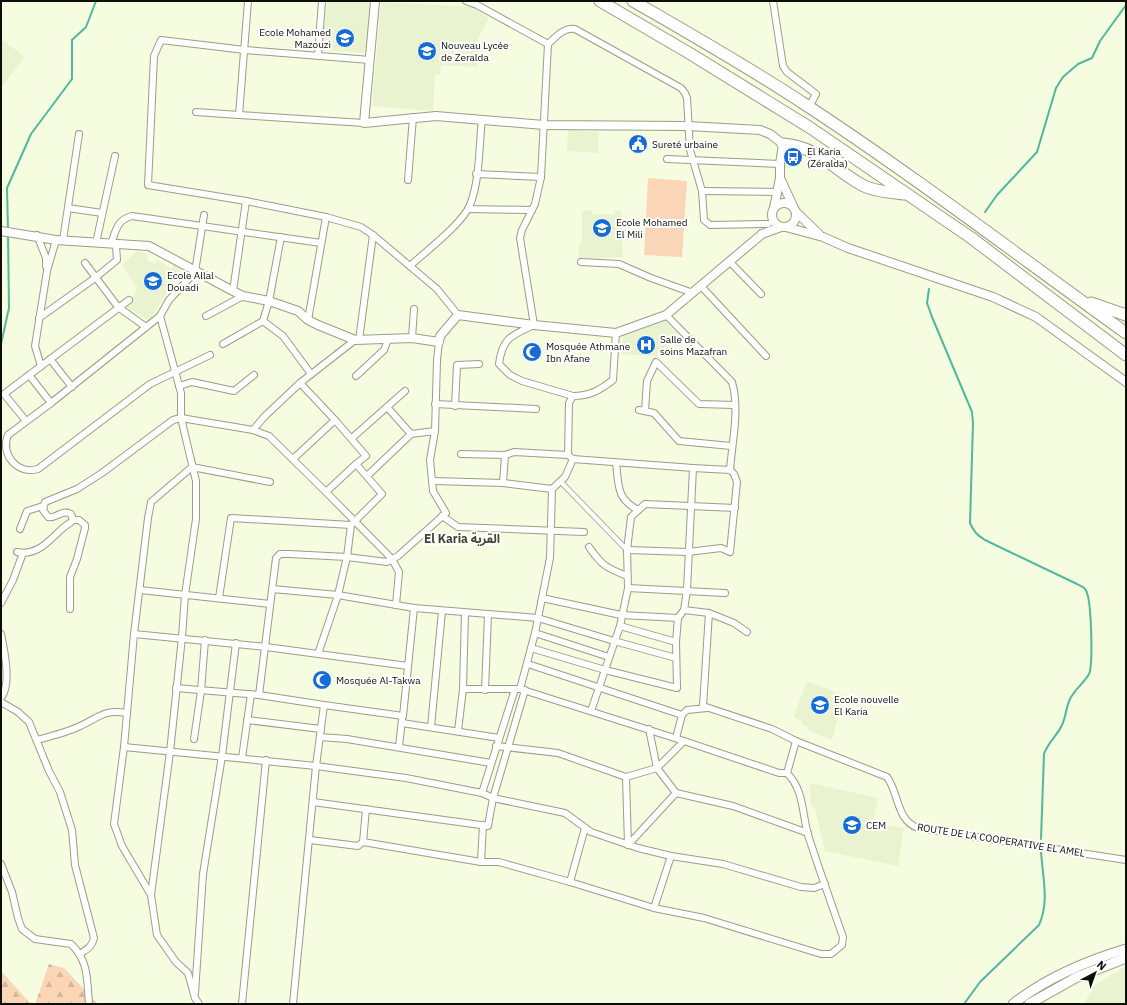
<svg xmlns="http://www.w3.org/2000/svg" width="1127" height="1005" font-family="'IBM Plex Sans','Noto Sans Arabic',sans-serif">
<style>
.built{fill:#eaf3cf}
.forest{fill:url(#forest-firs)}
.pitch{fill:#fad6b7}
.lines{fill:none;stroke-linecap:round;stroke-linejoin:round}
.stream{stroke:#51b89e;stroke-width:2}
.pedestrian-casing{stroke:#999f84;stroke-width:6}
.minor-casing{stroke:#999f84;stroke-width:8}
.tertiary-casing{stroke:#999f84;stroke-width:10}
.secondary-casing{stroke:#999f84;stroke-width:11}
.motorway-casing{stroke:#999f84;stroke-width:13}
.pedestrian{stroke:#fff;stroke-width:4.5}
.minor{stroke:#fff;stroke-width:6}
.tertiary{stroke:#fff;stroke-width:8}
.secondary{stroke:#fff;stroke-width:9}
.motorway{stroke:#fff;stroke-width:11}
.labels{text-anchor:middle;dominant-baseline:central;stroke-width:4;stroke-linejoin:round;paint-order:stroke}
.poi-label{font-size:10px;fill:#0d0f06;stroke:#fff;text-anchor:start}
.street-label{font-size:10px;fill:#0d0f06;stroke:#fff}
.quarter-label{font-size:12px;font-weight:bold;fill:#40452e;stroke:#fff}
</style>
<defs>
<pattern id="forest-firs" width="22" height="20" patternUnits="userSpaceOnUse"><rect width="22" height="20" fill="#fad6b7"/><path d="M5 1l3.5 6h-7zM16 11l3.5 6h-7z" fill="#d5b69c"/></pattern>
</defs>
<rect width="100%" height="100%" fill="#f5fcdf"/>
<g class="built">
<path d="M327 1 369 2 367 50 364 53 322 50Z"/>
<path d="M381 2 472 7 489 18 478 38 477 67 441 65 440 75 435 74 433 111 372 106Z"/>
<path d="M1 39 25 57 1 88Z"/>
<path d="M568 130 599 132 598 153 567 151Z"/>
<path d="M592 210 593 214H615V211L621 210 623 257 579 259V245L582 241V211Z"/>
<path d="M139 251 148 255 147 260 155 264 158 260 171 269 175 264 182 268 149 321 125 306 134 295 137 288 122 265 135 252Z"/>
<path d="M665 321 679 336 657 356 621 354 623 336Z"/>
<path d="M807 681 844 695 832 740 807 730 808 726 802 725V721L796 719 794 716Z"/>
<path d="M810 783 878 798 873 823 904 828 898 866 825 851 815 809 811 805Z"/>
<path d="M1126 966V1004H1084L1094 986Z"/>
</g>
<g class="forest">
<path d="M49 964 64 968 98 1004H35Z"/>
<path d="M1 971 31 1004H1Z"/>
</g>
<path class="pitch" d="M648 178 687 181 682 257 644 255Z"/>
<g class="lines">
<g class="stream">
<path d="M985 212 997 195 1037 152 1056 88 1063 77 1078 64 1092 58 1100 41 1126 5"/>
<path d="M8 230 7 188 31 134 72 79V40L86 27 96 1"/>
<path d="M929 289 927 303 932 317 972 412 973 423 970 523C974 532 977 535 985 540L1077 584C1080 586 1084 587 1085 589 1092 596 1093 665 1089 674 1084 683 1075 689 1070 699 1066 707 1066 717 1062 725 1057 736 1048 742 1044 754L1041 839"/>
<path d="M1 344 9 308 8 234"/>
<path d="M964 1004 980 982 1039 925C1050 901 1042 875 1041 850"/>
</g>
<defs>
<path id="pedestrian" d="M560 481 627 550"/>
<g id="minor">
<path d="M248 1 239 115 364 123"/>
<path d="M466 1 477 5 548 44C556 37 564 27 575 29L681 88 685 93 687 98 690 150 702 191 704 220 710 225 768 224"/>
<path d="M773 1 783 66 787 72 816 94 809 107"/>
<path d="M318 55 322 1"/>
<path d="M370 60 245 50 161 40 154 56 148 185 246 201 326 217 361 227 373 235 437 289 458 315"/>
<path d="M196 112 239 115"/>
<path d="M667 159 780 164"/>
<path d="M476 174 541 177 535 204 522 230 520 238 534 325C512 335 502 338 499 364L510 375 522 381 573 396"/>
<path d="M541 177 548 44"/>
<path d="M408 180 413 117"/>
<path d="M702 191 777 192"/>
<path d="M68 208 102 213"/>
<path d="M468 209 532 210"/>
<path d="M37 235 46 258V266"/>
<path d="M281 237 269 301 263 321 283 336 311 374"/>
<path d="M63 240 79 134"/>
<path d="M96 243 115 156"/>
<path d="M111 244C116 230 117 220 132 216L321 243"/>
<path d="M729 261 761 294"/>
<path d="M581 262 619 264 651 278 693 293"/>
<path d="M85 263 118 307 146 327"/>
<path d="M410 266C425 252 463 223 470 205 480 180 479 145 482 119"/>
<path d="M701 286 766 356"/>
<path d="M233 291 246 201"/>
<path d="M666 315 732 382C740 409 732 442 730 470L693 468"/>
<path d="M160 316 51 403 8 435C0 454 17 475 38 469L150 384 210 355"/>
<path d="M206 316 243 296"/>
<path d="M39 318 95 278 117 260 116 245"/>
<path d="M308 320 326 217"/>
<path d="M412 338 414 309"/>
<path d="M359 340 373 235"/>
<path d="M223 344 263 321"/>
<path d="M50 359 72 387"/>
<path d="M41 366 35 346 47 271 56 240"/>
<path d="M29 375 51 403"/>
<path d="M356 376 384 350 388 340"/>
<path d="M179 386 192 382 234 391 254 375"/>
<path d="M435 404 536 409"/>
<path d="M455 406 457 365 479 364"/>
<path d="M387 407 411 434 435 431"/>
<path d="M639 410 654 413 679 441 731 446"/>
<path d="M645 411 647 381 656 362 699 404 735 405"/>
<path d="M335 420 366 456 356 464"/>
<path d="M26 421 4 394 129 300"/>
<path d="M253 430 264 417 300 383 355 340"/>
<path d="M352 438 405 391"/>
<path d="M461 454 505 455 503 483"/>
<path d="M505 455 514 452 568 455"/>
<path d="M293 459 335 420 300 383"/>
<path d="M616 463C619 486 616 498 638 510"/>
<path d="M367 476 411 434"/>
<path d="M433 481 503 483 552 489"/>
<path d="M326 492 356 464 382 494 351 525 347 557 338 595 414 608 538 618 614 641 676 658"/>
<path d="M442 516 458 527 584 532"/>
<path d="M20 529 27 511 43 506"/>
<path d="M589 547C602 566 607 568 627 576"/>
<path d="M627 550 688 552 721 548 730 552 737 482 734 474 730 470"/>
<path d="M17 552C38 556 48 541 63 528 66 525 70 524 73 520L71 514C61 509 57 519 48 517L43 510 45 502 77 489 102 473 173 420 181 418 253 430 269 436 326 492 392 559 399 572 396 605"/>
<path d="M628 588 725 593"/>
<path d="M272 589 338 595 318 654"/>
<path d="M140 590 270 604"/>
<path d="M219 598 231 518 351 525"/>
<path d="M542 598 621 615 678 618"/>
<path d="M1 603 13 580 23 553"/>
<path d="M70 609V577L77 559 85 528V525L79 520H73"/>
<path d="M684 610 709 613 703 706 772 729 796 741 887 777C899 793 896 820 918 828L1126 860"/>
<path d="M709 613 734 623 747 632"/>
<path d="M620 626 676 642"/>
<path d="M535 633 609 657"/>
<path d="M1 634C4 649 12 684 1 698"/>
<path d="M134 634 266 647 408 666"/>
<path d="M531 648 605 670 677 688 676 642 678 618 684 610 687 590 693 468 573 459"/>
<path d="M528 664 682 715 687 710 707 708"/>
<path d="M176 688 259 695"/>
<path d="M463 689H520L684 741"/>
<path d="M520 689 535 633 550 558 552 489 565 477 573 459 568 455 569 403 573 396C590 396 600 390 613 380L616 333"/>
<path d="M485 690 488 615"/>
<path d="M1 702 18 712 29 722 49 771 60 792 72 830 75 865 94 938C92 947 87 949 80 954"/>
<path d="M324 705 403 716 414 608"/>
<path d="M591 711 620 626 628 588 627 550 631 517 645 504 735 508"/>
<path d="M247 720 321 729"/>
<path d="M402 723 499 738"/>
<path d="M431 727 442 611"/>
<path d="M649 729 657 768"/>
<path d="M458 731 463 689 465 613"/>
<path d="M320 737 347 739 491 763"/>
<path d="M676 738 682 715"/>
<path d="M194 739 201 691 205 640"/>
<path d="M37 740C51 736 65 733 78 727 99 718 102 709 127 713"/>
<path d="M496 746 558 753 626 777 657 768 676 793 733 806 808 833"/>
<path d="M124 747 316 766 406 778 482 793 493 798 565 813 591 832 638 848 671 856 723 864 801 887 814 888 825 884"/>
<path d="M399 747 402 719"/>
<path d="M242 758 251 694"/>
<path d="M657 768 684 741 779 773H787"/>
<path d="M626 777 628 845"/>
<path d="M482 793 515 689"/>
<path d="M313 802 488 826 493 798 525 690"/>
<path d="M366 809 363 842 481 862H499L570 882"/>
<path d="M585 828 570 882 654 908 704 918 821 954H831L842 945 843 937C831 903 819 869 808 835 802 813 804 790 787 773L796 741"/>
<path d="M310 840 358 846 363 842"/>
<path d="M628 845 676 793"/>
<path d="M481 862 483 825"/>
<path d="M1 864 12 892 18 918 22 929 35 939 71 944C89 961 87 981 89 1004"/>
<path d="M151 895 170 752 182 637 185 595 196 519V481L181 418V393L160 316 169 300 195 272 204 215"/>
<path d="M654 908 671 856"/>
<path d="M195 993 203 874 222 756 236 643"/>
<path d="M199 1004 195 998 188 973 176 962 157 935 151 895 122 846 114 824 124 747 134 634 148 518 151 502 192 467 270 482"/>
<path d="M242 1004 266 760"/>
<path d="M293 1004 316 766 324 705 259 695 276 558 280 554H289L347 557 387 562 398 556 446 513 433 491 430 460 435 431 437 360 439 342"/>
</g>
<g id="tertiary">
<path d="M375 1 364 123 436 116 544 125 688 126 760 130 770 134 783 144 780 164V178L774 208"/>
<path d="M780 178 793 206"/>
<circle cx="784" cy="215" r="12"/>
<path d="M796 212 819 234"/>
<path d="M786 227 823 237 848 248 993 297 1036 317 1126 382"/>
<path d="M1 231 56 240 149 246 233 291 243 296 269 301 298 311 308 320 318 325 355 340 412 338 439 342 440 336 458 315 534 325 616 333 666 315 762 234 781 227"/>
</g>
<g id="secondary">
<path d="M1013 1004C1046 978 1086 961 1126 949"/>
<path d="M1029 1004 1077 977 1126 958"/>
</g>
<g id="motorway">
<path d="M600 1 689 53 809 127 970 237 1126 355"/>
<path d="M633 1C692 35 752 69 809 107 917 178 1020 257 1126 333"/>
<path d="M783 144C822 148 833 170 864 186 876 192 891 192 904 194"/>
<path d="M1091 303 1126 315"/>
</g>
</defs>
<use href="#pedestrian" class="pedestrian-casing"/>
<use href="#minor" class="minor-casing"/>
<use href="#tertiary" class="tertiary-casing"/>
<use href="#secondary" class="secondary-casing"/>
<use href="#motorway" class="motorway-casing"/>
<use href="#pedestrian" class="pedestrian"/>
<use href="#minor" class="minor"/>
<use href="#tertiary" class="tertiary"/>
<use href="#secondary" class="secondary"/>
<use href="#motorway" class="motorway"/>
</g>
<defs>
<symbol id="school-disc" viewBox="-11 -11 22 22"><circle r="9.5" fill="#156cd5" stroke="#fff"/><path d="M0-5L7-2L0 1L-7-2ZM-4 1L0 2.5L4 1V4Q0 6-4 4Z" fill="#fff"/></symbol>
<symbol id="civic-disc" viewBox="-11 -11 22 22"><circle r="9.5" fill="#156cd5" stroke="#fff"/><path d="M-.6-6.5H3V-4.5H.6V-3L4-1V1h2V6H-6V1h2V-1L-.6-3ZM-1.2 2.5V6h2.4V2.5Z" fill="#fff"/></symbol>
<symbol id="bus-disc" viewBox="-11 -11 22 22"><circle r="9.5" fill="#156cd5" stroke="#fff"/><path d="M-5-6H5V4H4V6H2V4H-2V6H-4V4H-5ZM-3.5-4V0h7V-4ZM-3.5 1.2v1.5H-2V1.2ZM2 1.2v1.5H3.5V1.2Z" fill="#fff"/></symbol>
<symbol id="hospital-disc" viewBox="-11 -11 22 22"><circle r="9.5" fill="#156cd5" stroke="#fff"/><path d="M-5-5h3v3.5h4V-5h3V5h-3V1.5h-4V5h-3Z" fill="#fff"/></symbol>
<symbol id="mosque-disc" viewBox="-11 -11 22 22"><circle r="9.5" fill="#156cd5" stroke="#fff"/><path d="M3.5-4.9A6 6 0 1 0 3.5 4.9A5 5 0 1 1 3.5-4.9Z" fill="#fff"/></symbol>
</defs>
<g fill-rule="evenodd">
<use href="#school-disc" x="334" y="27" width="22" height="22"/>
<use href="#school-disc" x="416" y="40" width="22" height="22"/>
<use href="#civic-disc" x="627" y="133" width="22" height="22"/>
<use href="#bus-disc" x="782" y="146" width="22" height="22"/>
<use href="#school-disc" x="591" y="217" width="22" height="22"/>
<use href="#school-disc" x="142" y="270" width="22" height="22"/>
<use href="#hospital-disc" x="635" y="334" width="22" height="22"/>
<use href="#mosque-disc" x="521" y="341" width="22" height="22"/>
<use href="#mosque-disc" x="311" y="669" width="22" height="22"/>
<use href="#school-disc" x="809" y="694" width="22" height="22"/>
<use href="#school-disc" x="841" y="814" width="22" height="22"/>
</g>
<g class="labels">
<g class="poi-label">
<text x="331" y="32" text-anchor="end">Ecole Mohamed<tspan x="331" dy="12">Mazouzi</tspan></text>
<text x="441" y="45">Nouveau Lycée<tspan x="441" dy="12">de Zeralda</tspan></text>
<text x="652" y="144">Sureté urbaine</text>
<text x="807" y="151">El Karia<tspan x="807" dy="12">(Zéralda)</tspan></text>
<text x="616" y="222">Ecole Mohamed<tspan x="616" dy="12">El Mili</tspan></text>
<text x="167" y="275">Ecole Allal<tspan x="167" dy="12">Douadi</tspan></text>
<text x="660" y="339">Salle de<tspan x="660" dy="12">soins Mazafran</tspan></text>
<text x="546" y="346">Mosquée Athmane<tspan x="546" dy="12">Ibn Afane</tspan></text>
<text x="336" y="680">Mosquée Al-Takwa</text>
<text x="834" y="699">Ecole nouvelle<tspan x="834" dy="12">El Karia</tspan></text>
<text x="866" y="825">CEM</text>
</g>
<g class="street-label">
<text transform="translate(1001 840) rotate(9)">ROUTE DE LA COOPERATIVE EL AMEL</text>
</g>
<g class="quarter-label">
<text x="462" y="538">El Karia القرية</text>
</g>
</g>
<rect width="1127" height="1005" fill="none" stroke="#0d0f06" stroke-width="4"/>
<g transform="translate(1095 973) rotate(41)" stroke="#ffffff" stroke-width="3" paint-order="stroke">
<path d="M0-3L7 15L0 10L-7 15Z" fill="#0d0f06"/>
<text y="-6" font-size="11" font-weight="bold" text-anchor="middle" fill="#0d0f06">N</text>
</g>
</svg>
